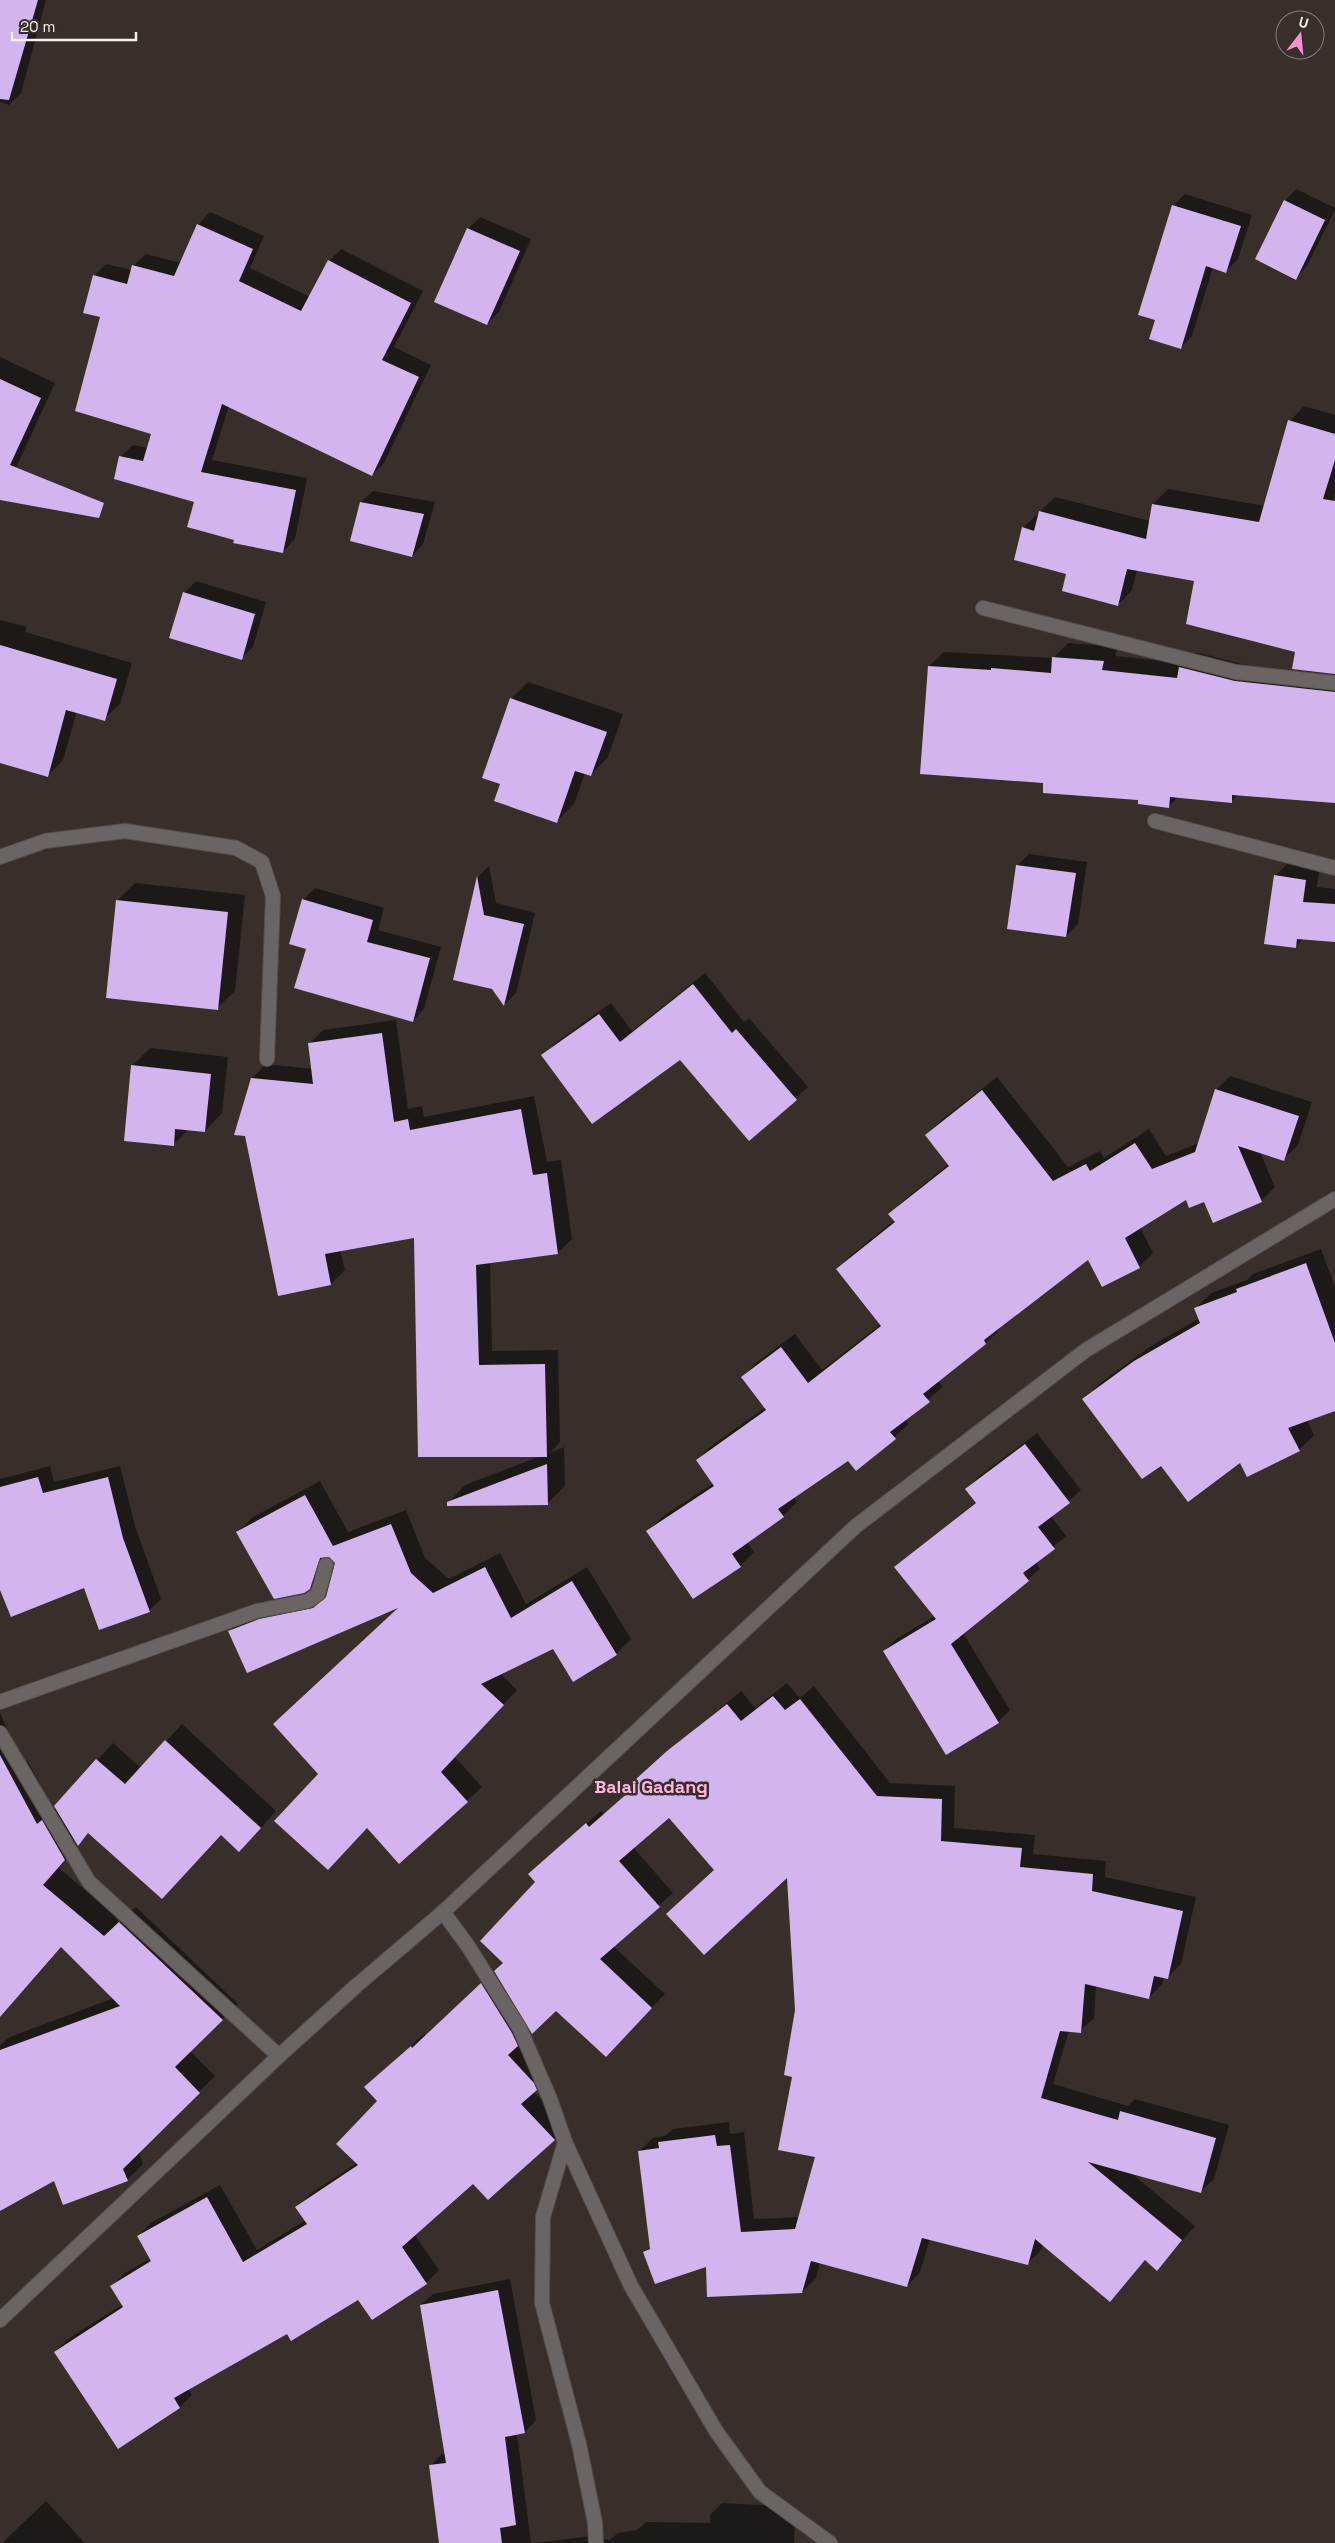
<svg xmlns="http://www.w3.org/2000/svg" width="1335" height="2543" font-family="'Space Grotesk',sans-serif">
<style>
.shadow{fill:#0007}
.building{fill:#d2b4ee}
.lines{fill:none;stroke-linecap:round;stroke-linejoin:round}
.minor-casing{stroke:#564e4a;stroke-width:16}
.tertiary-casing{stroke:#564e4a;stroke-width:16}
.minor{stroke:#6a6563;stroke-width:14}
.tertiary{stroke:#6a6563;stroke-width:14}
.labels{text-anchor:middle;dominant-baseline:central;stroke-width:5;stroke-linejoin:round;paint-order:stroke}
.quarter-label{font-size:18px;font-weight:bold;fill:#fdb5e1;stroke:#382f2b}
</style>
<rect width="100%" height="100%" fill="#382f2b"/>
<g class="shadow">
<path d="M0 0H46L21 93 9 105 0 102Z"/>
<path d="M1296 189 1335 208V210L1307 266 1296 278 1285 201Z"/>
<path d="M1185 194 1252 215 1238 259 1226 271 1213 267 1192 336 1180 348 1156 319 1173 206Z"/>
<path d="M210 212 264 236 250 268 310 297 329 261 341 249 423 291 394 347 431 365 384 463 372 475 229 406 212 460 307 478 295 539 283 552 120 457 133 445 148 448 152 433 101 316 94 276 106 264 132 270 133 266 146 254 181 263 198 225Z"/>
<path d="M480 217 531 239 499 312 487 324 468 229Z"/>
<path d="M0 357 55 383 15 470 0 485Z"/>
<path d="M1304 406 1335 415V492L1333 500 1335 501V673L1297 651 1195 580 1137 570 1132 590 1118 605 1068 573 1023 528 1055 497 1150 521 1153 504 1168 489 1265 506 1290 421Z"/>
<path d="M373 491 435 502 423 544 412 556 361 502Z"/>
<path d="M196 581 266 602 253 647 241 658 184 593Z"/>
<path d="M0 620 27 627 25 632 132 663 120 704 104 719 77 711 63 760 48 775 0 762Z"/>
<path d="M1068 643 1118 647 1115 656 1185 663 1195 653H1199L1250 666 1335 676V802L1239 794 1231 802 1178 797 1168 807 1140 799 1045 782 929 666 944 652 1053 658Z"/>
<path d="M528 682 623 714 608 757 591 775 585 773 574 804 557 821 502 783 511 699Z"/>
<path d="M1029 854 1087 862 1078 924 1066 936 1018 865Z"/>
<path d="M1290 861 1320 866 1317 887 1335 889V941L1304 938 1295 947 1275 876Z"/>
<path d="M489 866 496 903 535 913 516 993 505 1004 493 988 454 979 478 877Z"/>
<path d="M135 883 245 895 235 991 217 1008 107 997 118 900Z"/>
<path d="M315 888 384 908 378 930 441 947 424 1009 413 1021 307 948 303 900Z"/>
<path d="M705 973 744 1022 749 1018 808 1087 749 1139 680 1059 543 1056 554 1044 611 1003 632 1031Z"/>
<path d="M396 1020 408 1109 422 1106 424 1117 534 1096 547 1162 561 1160 572 1239 558 1253 490 1262 492 1351 558 1350 560 1442 550 1453 564 1447 565 1486 548 1503H448L465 1485 541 1456H419L415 1237 340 1250 345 1270 331 1284 252 1078 266 1064 313 1069 309 1044 323 1030Z"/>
<path d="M150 1048 228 1057 222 1113 205 1131 189 1129 173 1145 132 1066Z"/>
<path d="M1230 1076 1312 1102 1298 1145 1284 1159 1260 1152 1275 1187 1261 1201H1204L1186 1198 1140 1227 1153 1253 1139 1267 1088 1258 998 1327 1000 1329 986 1343 938 1381 943 1387 905 1419 909 1424 856 1470 848 1460 793 1497 797 1502 783 1516 747 1542 754 1552 740 1566 648 1531 662 1517 714 1483 697 1460 711 1446 766 1407 742 1377 756 1363 795 1334 822 1370 881 1324 837 1269 851 1255 895 1220 890 1214 904 1200 949 1164 926 1135 940 1121 997 1077 1068 1167 1100 1151 1104 1158 1149 1129 1166 1156 1199 1143 1216 1090Z"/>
<path d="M1321 1249 1335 1287V1409L1307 1420 1314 1435 1299 1450 1240 1461 1161 1464 1084 1399 1099 1384 1151 1346 1200 1318 1196 1308 1211 1293 1247 1280 1253 1274Z"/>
<path d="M1037 1433 1081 1490 1051 1516 1066 1536 1035 1562 1040 1569 963 1633 1010 1710 998 1722 884 1651 896 1639 935 1616 896 1567 976 1502 967 1489 978 1477Z"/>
<path d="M50 1466 54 1482 120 1466 135 1526 161 1599 149 1611 84 1587 0 1564V1479Z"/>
<path d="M320 1481 348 1532 406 1510 425 1558 449 1579 500 1553 526 1604 587 1567 631 1639 616 1654 554 1647 500 1673 517 1690 455 1757 482 1787 467 1801 320 1774 401 1605 230 1631 245 1617 275 1605 328 1594 336 1563 330 1556 325 1572 310 1588 238 1532 253 1517Z"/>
<path d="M787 1683 800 1698 814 1686 890 1783 955 1786 954 1828 1035 1835 1033 1854 1106 1861 1105 1877 1196 1897 1181 1964 1167 1978 1164 1977 1162 1984 1149 1998 1096 1986 1094 2018 1080 2031H1069L1053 2084 1128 2106 1135 2099 1229 2125 1214 2179 1200 2192 1131 2173 1195 2226 1157 2269 1146 2259 1110 2300 1043 2244 1041 2250 1027 2264 930 2239 920 2272 907 2286 820 2262 816 2278 802 2292 707 2265 645 2252 651 2246 639 2151 653 2138 665 2136 673 2129 729 2122 730 2134 744 2132 754 2219 800 2217 817 2156 794 2076 796 2010 788 1876 716 1870 669 1816 633 1847 673 1893 613 1946 665 1994 619 2042 556 2009 521 2042 546 2070 549 2076 533 2091 567 2127 554 2140 473 2182 414 2234 439 2270 426 2283 359 2299 288 2333 188 2389 192 2395 180 2407 55 2352 68 2339 123 2304 112 2286 125 2273 151 2258 138 2236 151 2223 220 2185 257 2250 306 2220 297 2207 310 2194 357 2163 379 2101 366 2087 424 2034 426 2036 505 1962 543 1861 601 1811 604 1814 640 1782 637 1779 651 1766 741 1691 755 1708Z"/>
<path d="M0 1713 22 1762 27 1760 54 1809 113 1743 141 1768 182 1724 276 1811 256 1834 89 1832 59 1868 121 1921 136 1907 238 2004 190 2051 215 2076 139 2152 143 2164 127 2180 55 2179 0 2210V2045L10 2037 114 1998 62 1946 0 2017Z"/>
<path d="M510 2279 536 2420 525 2432 517 2434 531 2543H441L430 2466 442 2454H446L421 2305 433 2294Z"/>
<path d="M46 2501 85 2543H2Z"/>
<path d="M722 2503 793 2507 795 2509 794 2543H534L600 2535 603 2539 610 2540 618 2533 637 2530 646 2522 710 2523V2515Z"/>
</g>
<g class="building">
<path d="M0 0H38L9 100 0 99Z"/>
<path d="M1284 200 1325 220 1296 280 1255 259Z"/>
<path d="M1172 205 1241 226 1226 273 1206 266 1181 349 1149 339 1155 320 1138 315Z"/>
<path d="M197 224 253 249 239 281 301 311 328 260 411 303 382 360 419 377 372 476 222 404 201 472 296 490 283 553 233 543 234 540 187 527 194 502 114 479 119 456 143 461 151 434 75 411 100 317 83 313 93 275 127 284 132 265 174 276Z"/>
<path d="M467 228 520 251 487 325 434 302Z"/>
<path d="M0 379 41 398 10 465 104 503 99 518 0 500Z"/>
<path d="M1288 420 1335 434V460L1323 499 1335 501V674L1292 669 1295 652 1186 624 1194 581 1127 569 1118 606 1062 591 1066 574 1014 560 1022 527 1034 531 1039 511 1146 539 1152 504 1259 522Z"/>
<path d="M360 502 424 514 412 557 350 541Z"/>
<path d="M183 592 255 614 242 660 169 638Z"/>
<path d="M0 645 117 679 105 721 66 710 48 777 0 763Z"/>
<path d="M1052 657 1104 661 1102 670 1177 678 1179 667 1235 681 1335 692V803L1232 795V803L1170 797 1169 808 1138 804V800L1043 793V783L920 774 928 666 991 670V668L1051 673Z"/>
<path d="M510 698 607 732 591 776 575 771 557 823 494 801 500 784 482 778Z"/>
<path d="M1016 865 1076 873 1066 937 1007 929Z"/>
<path d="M1274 875 1306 880 1303 902 1335 904V942L1297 939 1296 948 1264 944Z"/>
<path d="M477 876 484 915 524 924 504 1006 492 989 453 980Z"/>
<path d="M302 899 373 920 367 942 430 958 413 1022 294 988 306 949 289 944Z"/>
<path d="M116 900 228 912 218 1010 106 998Z"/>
<path d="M693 984 732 1033 736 1029 797 1100 749 1141 680 1060 592 1124 541 1055 599 1014 620 1042Z"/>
<path d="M382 1033 394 1122 408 1119 410 1130 521 1109 533 1175 547 1173 558 1254 476 1265 479 1365 545 1364 547 1457H418L414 1238 325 1254 331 1285 278 1296 245 1136 234 1135 251 1078 313 1084 308 1043Z"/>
<path d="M131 1065 211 1074 205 1132 175 1129 174 1146 124 1141Z"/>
<path d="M1215 1089 1299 1116 1284 1161 1238 1146 1262 1202 1213 1223 1204 1202 1189 1208 1186 1200 1125 1238 1140 1268 1102 1287 1088 1260 984 1340 986 1344 923 1394 930 1402 890 1432 896 1439 856 1471 848 1461 778 1509 784 1517 732 1554 741 1567 693 1599 646 1531 714 1486 696 1460 766 1410 741 1377 781 1347 808 1383 881 1326 836 1269 895 1222 888 1214 949 1166 925 1135 982 1090 1053 1181 1086 1164 1090 1171 1135 1143 1152 1169 1195 1152Z"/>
<path d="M1306 1263 1335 1343V1411L1288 1428 1300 1451 1247 1477 1240 1463 1188 1502 1161 1466 1142 1479 1082 1399 1134 1361 1200 1323 1194 1308 1237 1292 1236 1289Z"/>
<path d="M1025 1444 1070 1503 1038 1527 1055 1549 1023 1573 1029 1581 951 1644 999 1723 946 1755 883 1651 936 1619 894 1567 976 1503 965 1489Z"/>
<path d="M547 1464 548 1505 447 1506V1502Z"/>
<path d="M38 1477 43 1493 108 1477 123 1538 150 1612 99 1630 84 1588 11 1617 0 1590V1487Z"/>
<path d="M305 1495 333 1546 391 1524 411 1573 433 1593 485 1567 511 1618 572 1581 617 1655 573 1682 553 1649 481 1684 504 1705 441 1772 468 1802 399 1864 367 1828 328 1870 274 1821 318 1774 273 1724 398 1608 247 1673 228 1631 259 1619 313 1608 326 1597 335 1563 329 1557 320 1558 310 1589 304 1593 274 1599 236 1532Z"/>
<path d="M773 1696 785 1710 800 1699 877 1796 942 1799 941 1841 1022 1848 1020 1867 1093 1874 1092 1891 1183 1911 1168 1979 1154 1976 1149 1999 1085 1984 1081 2033 1060 2031 1041 2098 1118 2120 1120 2111 1216 2138 1201 2193 1088 2162 1182 2240 1157 2271 1145 2260 1110 2302 1035 2239 1028 2265 922 2238 907 2287 811 2261 802 2293 707 2297 706 2267 655 2284 643 2252 650 2249 638 2151 659 2148 658 2142 715 2135 717 2146 730 2145 741 2232 795 2229 815 2157 778 2150 792 2077 784 2075 795 2010 787 1878 704 1955 666 1914 714 1870 669 1818 619 1861 660 1907 600 1959 652 2008 606 2057 556 2011 532 2034 494 1971 503 1963 480 1941 535 1882 528 1874 586 1823 589 1827 639 1783 636 1779 667 1751 727 1704 741 1721Z"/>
<path d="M165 1740 261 1828 239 1852 221 1835 162 1899 88 1833 78 1846 54 1806 96 1759 125 1784Z"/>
<path d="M0 1755 37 1824 42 1820 65 1860 43 1885 104 1936 119 1922 223 2020 175 2067 200 2093 123 2169 128 2181 63 2205 54 2181 0 2211V2050L120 2006 61 1947 0 2017Z"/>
<path d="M481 1983 512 2033 518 2046 508 2055 534 2083 537 2090 521 2104 555 2140 488 2200 473 2184 402 2247 427 2284 372 2320 358 2300 291 2341 287 2334 174 2398 180 2408 118 2449 54 2352 123 2307 110 2286 151 2261 137 2236 207 2197 243 2262 307 2224 295 2207 358 2165 336 2144 377 2101 364 2087 411 2046 412 2048Z"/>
<path d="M498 2290 525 2433 505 2437 516 2525 500 2528 502 2543H439L429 2465 446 2463 420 2305Z"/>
</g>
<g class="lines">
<defs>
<g id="minor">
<path d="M983 608 1236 672 1335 683"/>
<path d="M1155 821 1335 868"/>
<path d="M0 857 45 841 125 831 236 848 262 862 273 896 267 1059"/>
<path d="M0 1702 257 1611 308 1601 318 1594 326 1565"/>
<path d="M0 1733 89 1882 279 2056"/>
<path d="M443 1912 468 1946 520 2029 550 2099 565 2142 631 2286 716 2431 760 2492 830 2543"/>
<path d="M565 2142 543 2217 542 2303 579 2444 595 2523 596 2543"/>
</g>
<path id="tertiary" d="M0 2320 279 2056 356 1986 443 1912 856 1526 1086 1350 1335 1199"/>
</defs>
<use href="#minor" class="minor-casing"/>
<use href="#tertiary" class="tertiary-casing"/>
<use href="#minor" class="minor"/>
<use href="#tertiary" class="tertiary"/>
</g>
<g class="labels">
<g class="quarter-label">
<text x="651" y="1786">Balai Gadang</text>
</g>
</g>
<g transform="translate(1300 35) rotate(16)"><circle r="24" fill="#382f2b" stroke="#847c79"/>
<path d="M0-4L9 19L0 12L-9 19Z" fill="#f590d1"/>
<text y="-8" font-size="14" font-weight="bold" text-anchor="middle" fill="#f6f0ed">U</text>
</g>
<path d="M12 32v8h124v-8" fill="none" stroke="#f6f0ed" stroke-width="2.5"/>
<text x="20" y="32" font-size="15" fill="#f6f0ed" stroke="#382f2b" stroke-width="4" paint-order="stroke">20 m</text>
</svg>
